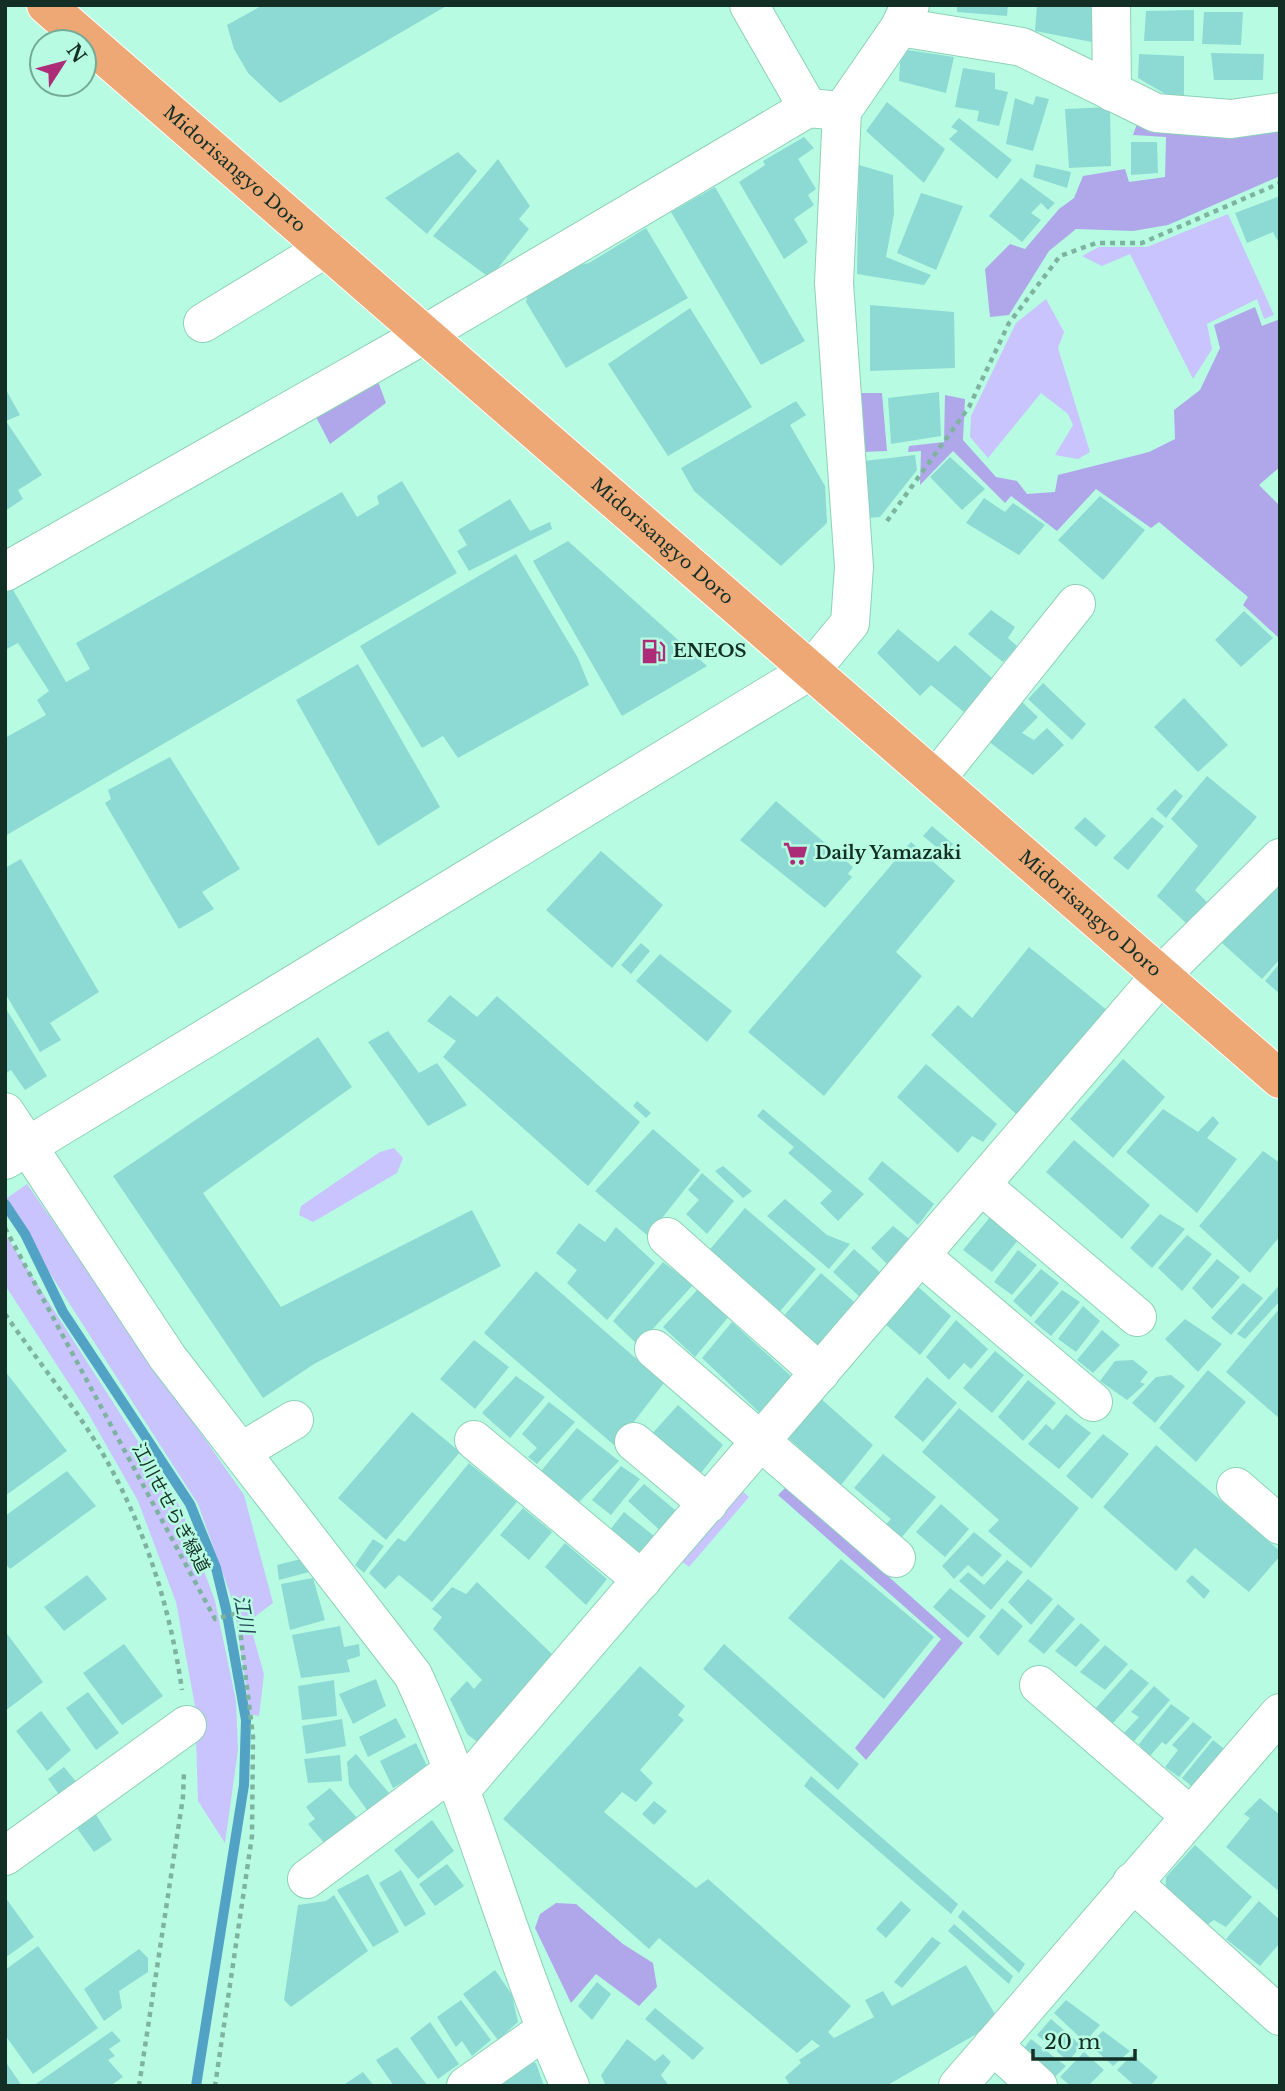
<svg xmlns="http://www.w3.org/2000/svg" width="1285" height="2091" font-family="'Libre Baskerville','Noto Sans JP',serif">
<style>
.green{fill:#c9c3fe}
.forest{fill:#afa7ea}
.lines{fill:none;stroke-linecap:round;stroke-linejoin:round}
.stream{stroke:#51a2c5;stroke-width:10}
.building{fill:#8ddad4}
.minor-casing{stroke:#8ed1b8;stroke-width:40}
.major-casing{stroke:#fff;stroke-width:40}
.path{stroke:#7db39f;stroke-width:4.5;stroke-dasharray:5 5;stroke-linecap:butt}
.minor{stroke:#fff;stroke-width:38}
.major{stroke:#eea876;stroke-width:38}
.labels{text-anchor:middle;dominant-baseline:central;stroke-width:5;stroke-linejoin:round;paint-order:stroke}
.street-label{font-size:18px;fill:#132e25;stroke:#b7fce2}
.poi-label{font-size:18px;font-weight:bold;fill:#132e25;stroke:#b7fce2;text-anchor:start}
.water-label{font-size:19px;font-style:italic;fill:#1f4353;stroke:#b7fce2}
</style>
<rect width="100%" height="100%" fill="#b7fce2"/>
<g class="green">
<path d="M1228 214 1274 315 1264 319 1257 299 1207 324 1212 349 1193 379 1130 254 1102 266 1082 256 1099 247H1147Z"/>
<path d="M1046 299 1064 332 1058 348 1090 452 1078 459 1055 455 1073 425 1068 414 1041 393 988 458 970 437 971 416 1016 323Z"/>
<path d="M394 1148 403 1158 397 1173 313 1222 299 1215 301 1206 380 1152Z"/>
<path d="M27 1184 244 1495 273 1603 249 1621 264 1674 259 1716 250 1714 234 1605 198 1504 35 1250 7 1198Z"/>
<path d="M5 1234 182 1510 215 1601 236 1701 238 1750 225 1843 198 1801 195 1706 176 1602 138 1501 88 1413 5 1285Z"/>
<path d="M740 1489 749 1497 689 1567 680 1560Z"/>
</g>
<g class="forest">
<path d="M1139 118 1280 119V176L1168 225 1133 231 1076 229 1049 251 1009 315 990 317 985 269 1010 244 1025 249 1059 209 1074 198 1083 176 1125 169 1129 182 1165 177 1166 137 1133 135Z"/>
<path d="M1255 307 1262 326 1280 319V467L1259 485 1280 506V639L1243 605 1248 597 1159 522 1151 528 1096 489 1057 531 1011 496 1005 503 953 451 920 485 921 451 908 452 909 446 944 442 945 395 965 399 963 440 996 477 1017 481 1027 494 1055 492 1058 475 1149 452 1175 439 1174 410 1200 390 1220 348 1214 325Z"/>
<path d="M376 376 386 403 330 444 314 413Z"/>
<path d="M860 393H882L887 451 864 452Z"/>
<path d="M787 1486 963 1643 866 1760 855 1748 941 1639 778 1495Z"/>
<path d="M556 1903 576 1904 623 1944 653 1963 657 1987 639 2006 596 1974 571 2003 535 1928 540 1914Z"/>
</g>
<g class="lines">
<path class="stream" d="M5 1204 25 1234 63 1312 190 1504 216 1568 226 1609 246 1720 244 1785 196 2086"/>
</g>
<g class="building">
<path d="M263 5H448L280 103 248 73 234 49 227 25Z"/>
<path d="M957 5H1008L1007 16 957 12Z"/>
<path d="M1037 5 1094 6 1092 42 1035 31Z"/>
<path d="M1194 10V41H1144L1146 11Z"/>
<path d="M1204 12H1243L1241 45 1202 44Z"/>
<path d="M901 49 954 57 946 93 899 81Z"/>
<path d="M1211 53 1264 54 1263 80H1214Z"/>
<path d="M1139 54 1184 56V95H1167L1138 78Z"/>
<path d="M963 68 995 73V89L1008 92 999 126 977 121 979 111 955 107Z"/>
<path d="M1036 96 1049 99 1033 151 1006 144 1015 98 1033 105Z"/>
<path d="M887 102 945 149 924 183 866 131Z"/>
<path d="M1110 107 1111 166 1069 168 1065 109Z"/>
<path d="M959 118 1012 160 997 179 949 139 958 131 951 127Z"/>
<path d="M804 137 814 148 798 159 816 189 808 195 814 205 794 219 808 242 784 259 739 182 765 165 763 161Z"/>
<path d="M1131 142H1157L1158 173 1131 175Z"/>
<path d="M458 152 477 171 427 234 385 198Z"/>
<path d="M498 159 530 206 519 219 529 229 490 278 433 236Z"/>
<path d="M1036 164 1071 172 1067 188 1033 177Z"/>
<path d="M859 165 893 175 894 214 886 257 931 275 924 285 857 274Z"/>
<path d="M1021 178 1055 203 1048 210 1041 203 1031 213 1041 220 1022 242 989 216Z"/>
<path d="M715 187 805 341 761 365 671 212Z"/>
<path d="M921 193 963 206 936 270 897 253Z"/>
<path d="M1280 196V245L1273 232 1247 243 1235 213Z"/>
<path d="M646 228 688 298 566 368 526 302 529 289 571 267 589 263Z"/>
<path d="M870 305 954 312 955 368 870 371Z"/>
<path d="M690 308 752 407 668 456 608 364Z"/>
<path d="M5 388 20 415 6 421 42 475 18 490 23 499 5 511Z"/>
<path d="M939 392 941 436 891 444 888 398Z"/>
<path d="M796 401 806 415 790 425 825 486 827 523 781 566 694 491 681 468Z"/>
<path d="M915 455 917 470 880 517 868 518 864 461Z"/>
<path d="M950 457 985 489 962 510 930 477Z"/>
<path d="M402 481 457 573 5 836V738L46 715 37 700 49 691 18 643 5 650V592L12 588 66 682 90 669 76 643 342 492 357 517 379 504 377 496Z"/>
<path d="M1100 496 1145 530 1103 580 1058 540Z"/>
<path d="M984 498 1005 512 1013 503 1045 525 1019 555 966 523Z"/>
<path d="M510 499 530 531 550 522 552 529 469 571 457 551 467 545 458 530Z"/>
<path d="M568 541 707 666 622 716 533 561Z"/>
<path d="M516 554 578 658 589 685 458 758 443 736 422 748 360 646Z"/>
<path d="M991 610 1015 627 1008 638 1018 647 1003 662 968 634Z"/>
<path d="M1244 611 1273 638 1241 667 1215 640Z"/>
<path d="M898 629 938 662 955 645 993 679 964 712 931 685 920 696 877 653Z"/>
<path d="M358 664 440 807 378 846 296 700Z"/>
<path d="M1043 683 1086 724 1072 740 1028 699Z"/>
<path d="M1184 698 1228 745 1198 772 1154 727Z"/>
<path d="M1022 702 1038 717 1022 733 1034 740 1047 728 1064 745 1033 775 988 741Z"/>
<path d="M170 757 240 869 202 892 214 909 179 929 105 803 111 799 108 790Z"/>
<path d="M1207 776 1257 817 1195 890 1207 902 1187 924 1157 896 1198 846 1171 819Z"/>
<path d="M1175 789 1183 796 1166 818 1156 809Z"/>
<path d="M776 801 853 867 848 874 852 877 825 908 740 840Z"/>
<path d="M1085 817 1106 836 1096 847 1074 828Z"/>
<path d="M1152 817 1164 826 1128 870 1113 858Z"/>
<path d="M932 826 953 844 945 854 923 836Z"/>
<path d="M911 842 955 881 896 952 922 976 824 1096 748 1032Z"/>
<path d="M601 851 663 905 612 968 546 910Z"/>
<path d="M21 859 99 992 50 1023 61 1040 40 1052 5 993V868Z"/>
<path d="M1280 879V959L1262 979 1222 943Z"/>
<path d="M641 943 650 951 631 974 621 965Z"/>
<path d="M1029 947 1108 1011 1016 1114 931 1035 958 1005 972 1018Z"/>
<path d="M660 954 732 1011 707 1042 636 981Z"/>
<path d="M1280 963V994L1265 981Z"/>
<path d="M450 995 477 1017 497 996 640 1122 588 1186 443 1057 456 1041 427 1021Z"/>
<path d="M5 1007 47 1076 25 1090 11 1070 5 1074Z"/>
<path d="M388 1031 419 1073 437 1063 467 1105 428 1126 368 1042Z"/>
<path d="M318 1037 352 1087 203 1193 281 1307 472 1210 501 1266 314 1364 263 1398 113 1176Z"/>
<path d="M1123 1059 1165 1097 1113 1158 1070 1119Z"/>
<path d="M926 1064 997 1124 983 1142 972 1136 958 1153 897 1097Z"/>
<path d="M637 1101 651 1113 646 1118 633 1106Z"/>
<path d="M763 1109 864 1194 838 1221 820 1203 832 1191 788 1153 794 1147 757 1116Z"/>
<path d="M1163 1109 1198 1132 1213 1116 1219 1123 1207 1138 1237 1159 1197 1213 1126 1152Z"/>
<path d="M653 1129 700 1170 648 1236 595 1191Z"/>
<path d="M1074 1140 1150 1205 1122 1239 1046 1172Z"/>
<path d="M1263 1151 1280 1163V1236L1250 1273 1199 1226Z"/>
<path d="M882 1161 934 1204 918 1225 868 1179Z"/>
<path d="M723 1166 752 1191 743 1198 715 1171Z"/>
<path d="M702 1173 734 1201 707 1234 686 1214 699 1200 688 1190Z"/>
<path d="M785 1199 827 1235 850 1244 829 1269 767 1216Z"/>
<path d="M745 1208 816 1269 776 1316 706 1254Z"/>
<path d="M1160 1214 1185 1229 1152 1268 1130 1248Z"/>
<path d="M990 1217 1019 1239 992 1272 963 1250Z"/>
<path d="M579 1223 605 1242 616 1227 655 1263 607 1320 567 1283 577 1270 556 1253Z"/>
<path d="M893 1226 913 1242 888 1265 871 1248Z"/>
<path d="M1187 1235 1212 1254 1182 1291 1158 1268Z"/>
<path d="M854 1249 883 1275 862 1299 833 1272Z"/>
<path d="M1018 1250 1037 1265 1012 1295 994 1282Z"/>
<path d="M1217 1259 1240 1277 1212 1309 1192 1288Z"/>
<path d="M663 1262 693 1285 638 1345 613 1321Z"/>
<path d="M1041 1269 1059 1283 1031 1317 1013 1301Z"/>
<path d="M536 1271 664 1383 615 1446 484 1333Z"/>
<path d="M821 1273 860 1307 818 1351 781 1319Z"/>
<path d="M1243 1283 1263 1298 1231 1335 1211 1318Z"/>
<path d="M1280 1284V1301L1245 1339 1237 1334Z"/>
<path d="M916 1285 951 1316 920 1355 884 1323Z"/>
<path d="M698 1289 730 1315 695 1357 663 1327Z"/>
<path d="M1062 1290 1080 1302 1051 1336 1034 1322Z"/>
<path d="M1083 1306 1100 1321 1076 1352 1058 1339Z"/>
<path d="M1280 1308V1419L1226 1372Z"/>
<path d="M1185 1319 1222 1344 1198 1372 1165 1339Z"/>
<path d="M956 1320 988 1349 971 1369 964 1363 949 1380 926 1357Z"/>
<path d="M732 1322 793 1378 762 1415 702 1358Z"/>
<path d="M1102 1330 1120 1345 1093 1373 1077 1360Z"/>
<path d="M474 1340 509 1367 475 1409 440 1379Z"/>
<path d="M995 1351 1024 1375 992 1413 963 1388Z"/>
<path d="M1133 1360 1148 1372 1140 1382 1145 1384 1127 1400 1100 1381 1115 1361Z"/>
<path d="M1208 1370 1246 1402 1196 1462 1159 1428Z"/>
<path d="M5 1371 67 1451 5 1496Z"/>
<path d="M1171 1375 1185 1386 1155 1423 1132 1403 1156 1377Z"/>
<path d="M516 1376 545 1397 510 1438 482 1413Z"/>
<path d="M927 1377 957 1403 923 1442 894 1417Z"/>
<path d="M1028 1380 1056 1403 1023 1441 998 1417Z"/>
<path d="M819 1397 873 1445 841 1485 786 1436Z"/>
<path d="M549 1402 575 1422 537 1464 528 1457 537 1448 522 1434Z"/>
<path d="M678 1405 723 1445 697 1478 651 1435Z"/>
<path d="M959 1408 1079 1508 1031 1568 988 1531 999 1520 922 1452Z"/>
<path d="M412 1412 460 1452 386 1540 338 1498Z"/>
<path d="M1066 1414 1091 1433 1059 1469 1028 1444 1046 1424 1053 1430Z"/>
<path d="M577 1428 619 1461 579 1502 541 1471Z"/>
<path d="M1103 1434 1129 1454 1092 1499 1066 1476Z"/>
<path d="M1156 1445 1280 1551V1556L1249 1592 1195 1548 1176 1571 1103 1507Z"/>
<path d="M883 1454 936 1497 901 1538 886 1524 891 1519 854 1488Z"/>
<path d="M469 1463 517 1502 432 1602 399 1575 385 1589 369 1573 398 1538 405 1542Z"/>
<path d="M621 1466 640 1479 611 1515 592 1500Z"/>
<path d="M67 1471 96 1506 10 1569 5 1563V1516Z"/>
<path d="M644 1484 680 1514 664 1534 628 1501Z"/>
<path d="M941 1504 969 1529 945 1557 916 1532Z"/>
<path d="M523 1508 552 1532 529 1560 500 1535Z"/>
<path d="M624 1512 659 1540 641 1563 609 1531Z"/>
<path d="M974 1532 1002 1555 982 1577 968 1565 954 1579 942 1566Z"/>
<path d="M373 1539 384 1546 364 1573 355 1565Z"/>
<path d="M565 1543 607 1579 586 1605 545 1567Z"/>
<path d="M301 1559 309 1572 279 1580 277 1565Z"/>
<path d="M841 1559 934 1637 884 1699 788 1618Z"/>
<path d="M1007 1560 1023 1572 991 1610 959 1581 968 1572 984 1585Z"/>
<path d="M87 1575 107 1599 64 1631 44 1607Z"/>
<path d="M1192 1575 1210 1591 1204 1599 1186 1581Z"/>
<path d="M313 1578 325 1620 290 1630 281 1584Z"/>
<path d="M1028 1579 1053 1599 1031 1625 1008 1602Z"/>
<path d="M477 1582 553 1655 480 1744 467 1734 450 1699 467 1681 474 1689 482 1680 433 1629 442 1617 432 1609 452 1587 466 1594Z"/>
<path d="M950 1588 986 1616 968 1638 933 1607Z"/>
<path d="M1058 1604 1075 1619 1044 1654 1028 1641Z"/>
<path d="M1002 1608 1023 1626 998 1656 979 1637Z"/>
<path d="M1081 1623 1100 1640 1076 1667 1055 1651Z"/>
<path d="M340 1626 344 1647 359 1644 360 1656 347 1660 350 1672 301 1678 292 1635Z"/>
<path d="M5 1631 43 1682 5 1711Z"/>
<path d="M124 1644 163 1696 122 1725 83 1673Z"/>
<path d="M724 1644 859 1764 838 1790 703 1669Z"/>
<path d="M1105 1645 1128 1664 1105 1690 1080 1672Z"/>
<path d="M640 1666 685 1706 678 1715 684 1720 640 1770 653 1783 636 1802 622 1792 604 1812 696 1888 708 1879 851 2006 828 2032 834 2038 874 2017 865 2000 883 1991 892 2006 966 1965 999 2021 886 2086H790L785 2077 801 2063 799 2060 820 2046 812 2040 797 2053 659 1938 649 1949 503 1819Z"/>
<path d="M1131 1669 1149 1683 1112 1724 1095 1709Z"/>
<path d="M376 1679 386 1706 353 1724 339 1694Z"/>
<path d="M334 1680 337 1716 302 1720 298 1686Z"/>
<path d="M1154 1686 1170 1700 1134 1741 1124 1733 1139 1717 1131 1712Z"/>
<path d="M88 1692 119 1733 96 1750 66 1708Z"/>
<path d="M1171 1704 1190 1718 1166 1745 1162 1742 1149 1757 1139 1744Z"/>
<path d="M41 1711 71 1750 47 1771 16 1731Z"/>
<path d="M396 1718 406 1737 368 1757 359 1737Z"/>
<path d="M342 1719 346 1746 306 1754 302 1726Z"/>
<path d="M1193 1722 1212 1737 1179 1777 1165 1767 1178 1750 1172 1745Z"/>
<path d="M1213 1740 1233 1756 1199 1793 1182 1778Z"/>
<path d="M416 1743 428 1768 393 1788 380 1761Z"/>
<path d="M356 1754 389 1793 367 1810 349 1785 347 1762Z"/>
<path d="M340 1755 342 1781 308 1783 304 1759Z"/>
<path d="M64 1767 78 1784 60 1796 48 1779Z"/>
<path d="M811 1776 958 1904 951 1914 804 1786Z"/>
<path d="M330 1788 359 1820 326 1845 308 1824 315 1819 306 1807Z"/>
<path d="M1260 1798 1280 1815V1892L1226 1847 1250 1818 1244 1814Z"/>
<path d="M654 1801 667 1811 654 1825 642 1814Z"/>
<path d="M93 1810 112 1840 94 1852 74 1824Z"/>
<path d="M432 1820 454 1851 418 1879 394 1850Z"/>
<path d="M1195 1845 1252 1897 1226 1927 1214 1920 1204 1927 1165 1897 1166 1877Z"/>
<path d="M447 1864 464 1886 435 1906 419 1884Z"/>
<path d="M401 1870 426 1914 405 1927 379 1883Z"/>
<path d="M368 1874 399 1932 373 1947 337 1890Z"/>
<path d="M334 1895 368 1951 291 2007 284 2000 298 1905 326 1901Z"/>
<path d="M5 1897 34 1937 5 1958Z"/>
<path d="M901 1901 911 1910 886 1938 876 1929Z"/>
<path d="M1259 1901 1280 1920V1943L1260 1966 1226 1939Z"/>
<path d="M963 1910 1025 1964 1019 1973 958 1917Z"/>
<path d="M954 1924 1013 1976 1009 1984 948 1931Z"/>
<path d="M932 1937 941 1943 902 1988 894 1982Z"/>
<path d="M38 1946 98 2028 33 2074 5 2035V1970Z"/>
<path d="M139 1949 148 1958V1972L119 1991 122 2008 104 2021 84 1989Z"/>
<path d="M495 1970 512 1995 518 2022 498 2040 463 1994Z"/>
<path d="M597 1982 611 1994 592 2020 578 2006Z"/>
<path d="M461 2000 491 2040 472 2056 462 2041 456 2047 437 2017Z"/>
<path d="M1066 2000 1100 2025 1085 2042 1054 2013Z"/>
<path d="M655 2008 704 2048 693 2060 645 2019Z"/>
<path d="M1051 2019 1082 2046 1068 2061 1037 2035Z"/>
<path d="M430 2022 459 2064 438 2079 410 2038Z"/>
<path d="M112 2031 121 2041 109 2049 115 2056 108 2060 123 2077 110 2086H33Z"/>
<path d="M1103 2031 1130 2051 1113 2066 1089 2044Z"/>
<path d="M627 2039 655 2061 663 2054 671 2062 661 2075 669 2086H606L601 2075Z"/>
<path d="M1031 2039 1066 2066 1054 2078 1022 2051Z"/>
<path d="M397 2047 428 2086H394L376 2060Z"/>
<path d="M1084 2052 1104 2070 1088 2086H1071L1060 2077Z"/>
<path d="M1132 2055 1158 2077 1150 2086H1135L1117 2070Z"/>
<path d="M5 2061 22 2086H5Z"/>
<path d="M528 2062 536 2063 544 2086H507L504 2083Z"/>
<path d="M363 2072 374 2086H342Z"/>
</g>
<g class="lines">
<defs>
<g id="minor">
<path d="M749 5 808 108"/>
<path d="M1111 5 1112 92"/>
<path d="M900 27 1022 47 1156 113 1231 119 1280 112"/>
<path d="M203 323 326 248"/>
<path d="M5 572 425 334 808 108 842 111"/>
<path d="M936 779 1076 604"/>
<path d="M5 1112 168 1358 413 1675C475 1808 510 1952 570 2086"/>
<path d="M5 1160 811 670 850 623 854 567 834 283 842 111 900 27 910 5"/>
<path d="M981 1185 1137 1317"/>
<path d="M667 1237 820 1373"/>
<path d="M921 1256 1093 1402"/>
<path d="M654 1349 896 1558"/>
<path d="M474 1440 642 1580"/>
<path d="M634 1442 708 1504"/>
<path d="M241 1452 294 1420"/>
<path d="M1236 1487 1280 1525"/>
<path d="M1039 1685 1189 1815"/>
<path d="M460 1791 1161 975 1280 858"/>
<path d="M5 1856 187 1725"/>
<path d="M307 1879 453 1770"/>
<path d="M1132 1882 1280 2016"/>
<path d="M993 2045 1038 2086"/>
<path d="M466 2086 545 2030"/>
<path d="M958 2086 1280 1713"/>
</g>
<g id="major">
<path id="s1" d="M46 5 1280 1079"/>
</g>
</defs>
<use href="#minor" class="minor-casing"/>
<use href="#major" class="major-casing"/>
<g class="path">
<path d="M887 521 969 407 1009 323 1060 256 1096 243H1142L1280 183"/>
<path d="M5 1228 215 1619 238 1613 253 1737 252 1836 215 2086"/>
<path d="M5 1314C37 1360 74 1405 103 1454 145 1527 170 1607 182 1690"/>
<path d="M139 2086 183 1797 184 1772"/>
</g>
<use href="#minor" class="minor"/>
<use href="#major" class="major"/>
</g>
<defs>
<symbol id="fuel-bare" viewBox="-9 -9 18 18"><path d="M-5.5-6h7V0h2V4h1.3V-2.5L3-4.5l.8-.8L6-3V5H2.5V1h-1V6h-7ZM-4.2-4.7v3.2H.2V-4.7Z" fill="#ad2c78" stroke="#b7fce2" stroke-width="2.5" paint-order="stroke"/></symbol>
<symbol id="supermarket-bare" viewBox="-9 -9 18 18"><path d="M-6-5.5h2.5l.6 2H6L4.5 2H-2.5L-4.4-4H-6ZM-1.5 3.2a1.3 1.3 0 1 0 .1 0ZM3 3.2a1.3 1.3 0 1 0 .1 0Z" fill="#ad2c78" stroke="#b7fce2" stroke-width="2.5" paint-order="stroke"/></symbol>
</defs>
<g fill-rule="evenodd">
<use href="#fuel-bare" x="636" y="634" width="35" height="35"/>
<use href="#supermarket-bare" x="778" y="836" width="35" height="35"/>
</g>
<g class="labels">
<g class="street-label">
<text stroke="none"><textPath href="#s1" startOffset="250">Midorisangyo Doro</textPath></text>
<text stroke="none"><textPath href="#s1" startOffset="817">Midorisangyo Doro</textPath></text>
<text stroke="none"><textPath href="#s1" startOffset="1384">Midorisangyo Doro</textPath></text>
<text transform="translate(171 1508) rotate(62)">江川せせらぎ緑道</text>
</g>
<g class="poi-label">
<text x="673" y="651">ENEOS</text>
<text x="815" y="853">Daily Yamazaki</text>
</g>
<g class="water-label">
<text transform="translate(244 1614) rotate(79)">江川</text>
</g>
</g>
<rect width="1285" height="2091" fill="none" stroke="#132e25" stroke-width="14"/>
<g transform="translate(63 63) rotate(54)"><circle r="33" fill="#b7fce2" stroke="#75aa96" stroke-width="2"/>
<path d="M0-5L12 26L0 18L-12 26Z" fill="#ad2c78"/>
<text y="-10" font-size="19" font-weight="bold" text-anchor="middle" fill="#132e25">N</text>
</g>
<path d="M1033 2049v10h102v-10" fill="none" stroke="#132e25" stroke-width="3.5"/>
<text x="1044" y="2049" font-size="21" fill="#132e25" stroke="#b7fce2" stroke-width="5" paint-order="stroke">20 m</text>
</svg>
